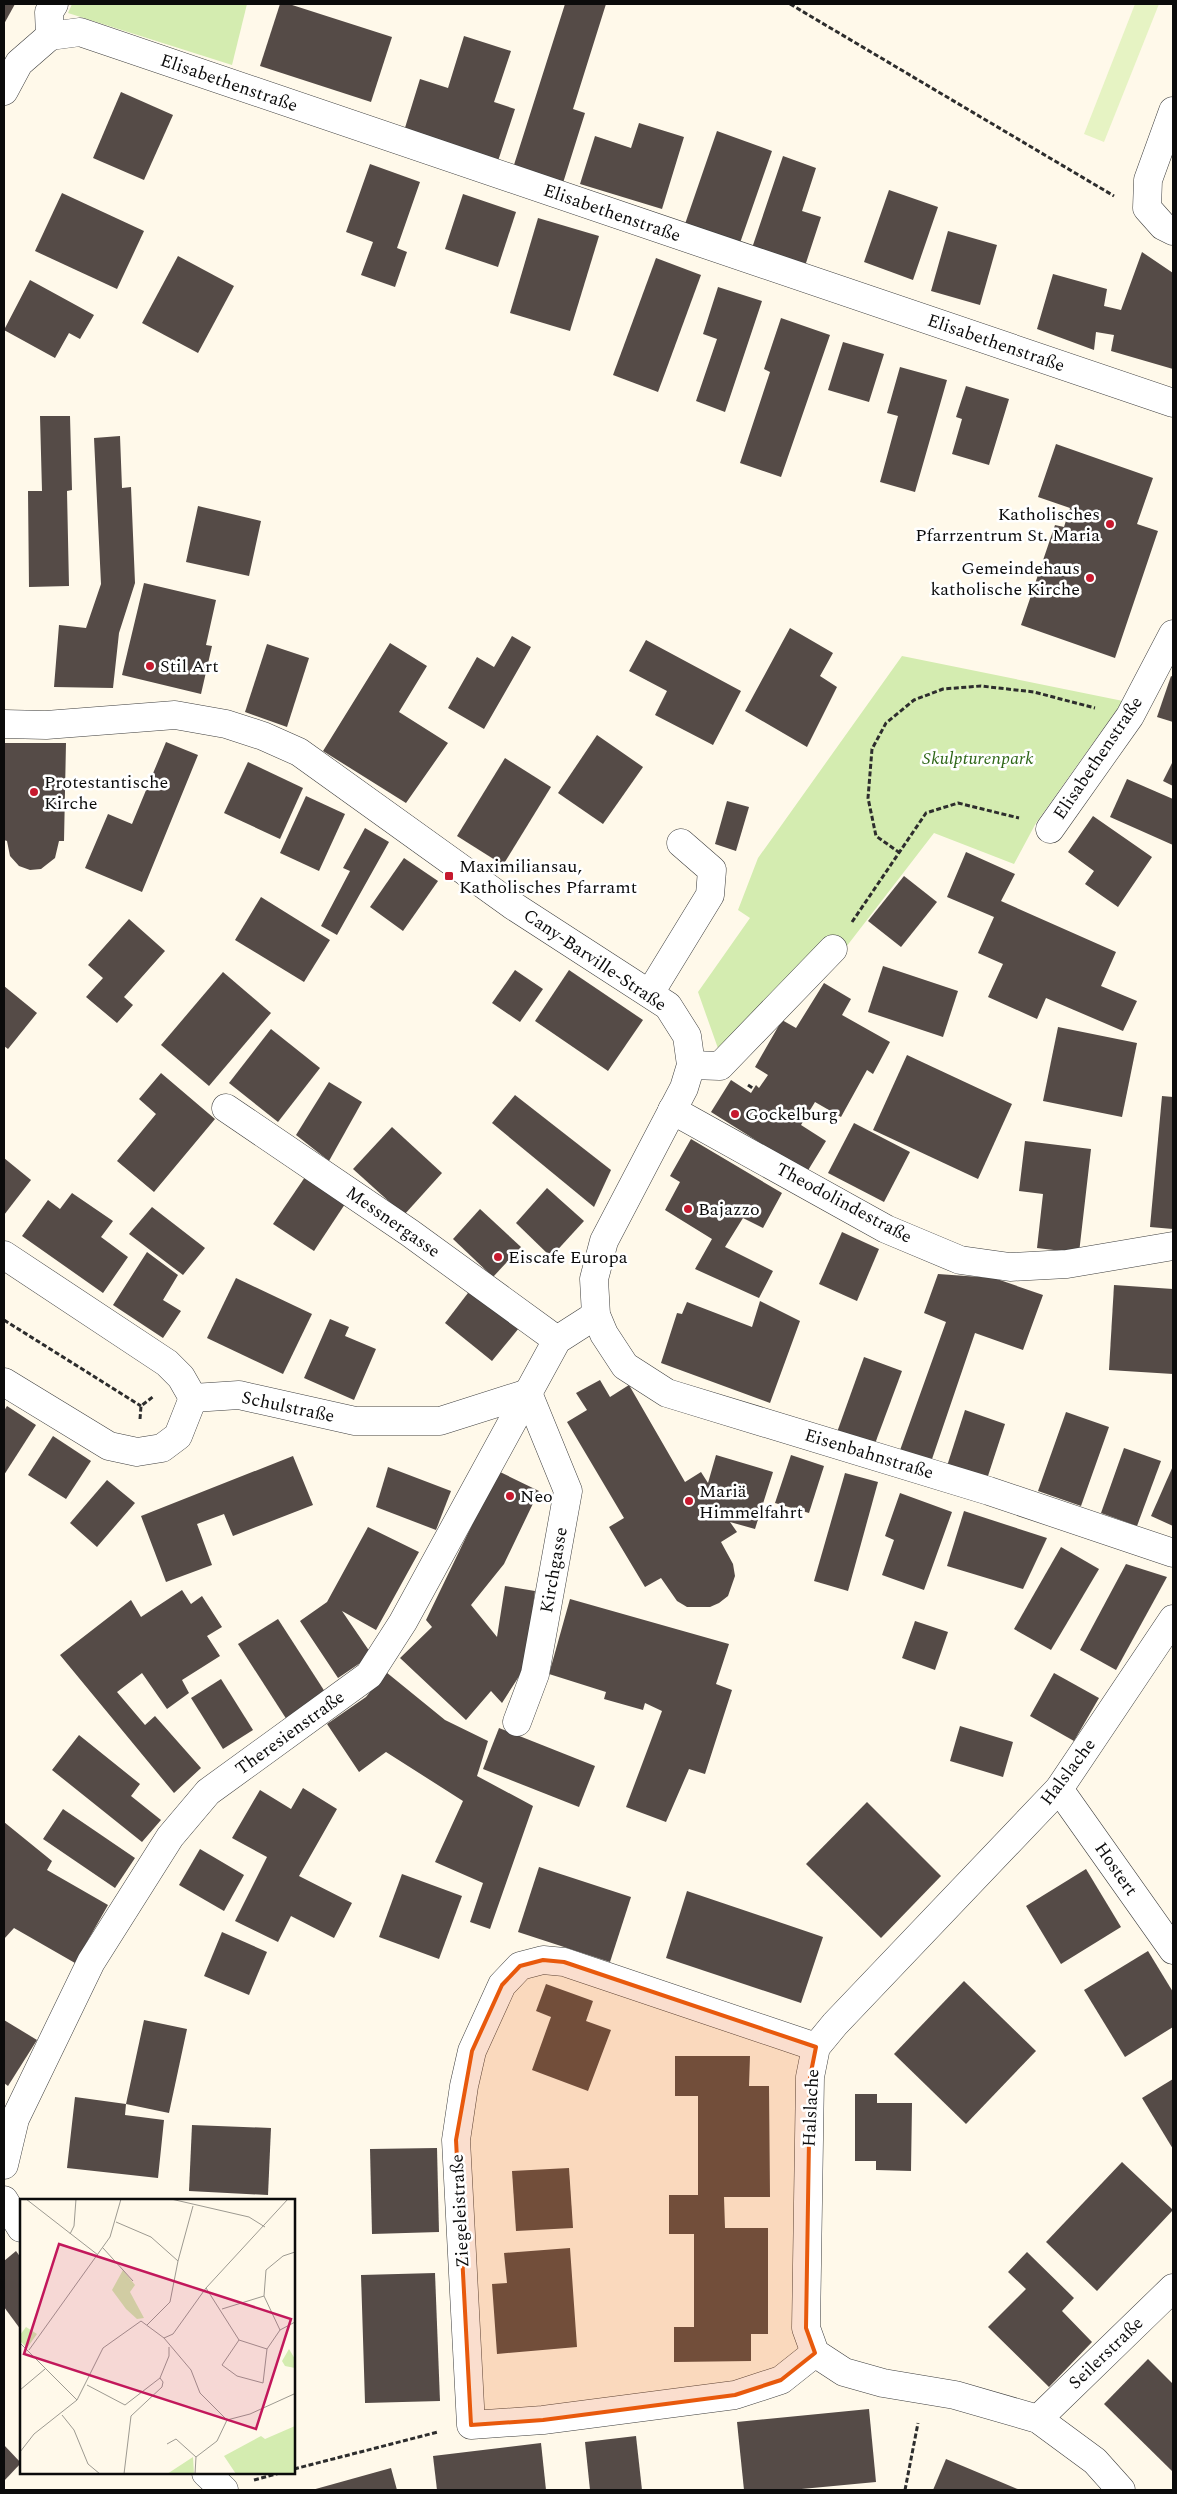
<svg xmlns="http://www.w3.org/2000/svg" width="1177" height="2494" font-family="Spectral,serif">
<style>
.green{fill:#d4ecb0}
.pitch{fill:#e6f3c3}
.building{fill:#554b47}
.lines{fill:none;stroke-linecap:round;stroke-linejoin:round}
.minor-casing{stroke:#3e3e3e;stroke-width:29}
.path{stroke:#2d2d2d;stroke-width:3;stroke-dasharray:5 2.5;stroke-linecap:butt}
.minor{stroke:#fff;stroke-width:28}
.marked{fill:#e8590c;fill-opacity:0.2;stroke:#e8590c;stroke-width:4;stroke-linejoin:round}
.poi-dot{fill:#c6192e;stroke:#fff;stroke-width:2}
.labels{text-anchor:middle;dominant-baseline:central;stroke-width:5;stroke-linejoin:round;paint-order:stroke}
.street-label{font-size:18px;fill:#0b0b0b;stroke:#fff}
.poi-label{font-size:18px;fill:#0b0b0b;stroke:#fff;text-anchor:start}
.park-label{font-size:18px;font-style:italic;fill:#2e6717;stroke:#fff}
.inset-road{fill:none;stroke:#9d9a91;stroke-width:1}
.view{fill:#c2185b;fill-opacity:0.15;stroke:#c2185b;stroke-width:2.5}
.inset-edge{fill:none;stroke:#0b0b0b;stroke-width:2.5}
</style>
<rect width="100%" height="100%" fill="#fff9ea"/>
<g class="green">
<path d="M72 4H247L232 65 68 13Z"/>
<path d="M902 656 1123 701 1036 823 1014 864 934 833 843 951 720 1054 698 992 750 918 738 910 758 858Z"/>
</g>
<path class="pitch" d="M1135 4H1159L1104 142 1084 134Z"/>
<g class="building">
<path d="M4 4H15L4 24Z"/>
<path d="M280 4H289L392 37 371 102 260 66Z"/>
<path d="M565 4H606L573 109 585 113 563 183 513 168Z"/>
<path d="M464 36 511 51 494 102 515 109 498 161 404 131 420 79 448 88Z"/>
<path d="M121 92 173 115 144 180 93 158Z"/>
<path d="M639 123 684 137 662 209 580 184 595 136 631 148Z"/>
<path d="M717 131 772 151 740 243 685 224Z"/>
<path d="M783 156 816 168 802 211 821 217 805 266 752 248Z"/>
<path d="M370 164 420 182 397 248 407 252 395 287 361 275 373 242 346 232Z"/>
<path d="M889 190 938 207 913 280 864 262Z"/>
<path d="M62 193 144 231 117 289 35 251Z"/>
<path d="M463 194 516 212 498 267 445 249Z"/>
<path d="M538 218 599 236 570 331 510 313Z"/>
<path d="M948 231 997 245 980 305 931 291Z"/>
<path d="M1142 252 1173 273V369L1111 351 1114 335 1096 332 1094 350 1037 329 1053 274 1107 289 1104 306 1121 310Z"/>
<path d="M178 256 234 286 198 353 142 323Z"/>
<path d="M656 258 701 275 658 392 613 375Z"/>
<path d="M30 280 94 315 80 339 69 333 55 358 4 330Z"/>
<path d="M718 287 762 301 725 412 696 401 717 339 703 334Z"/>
<path d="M781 318 830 335 781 477 740 463 770 372 764 369Z"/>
<path d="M843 342 884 354 869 402 828 390Z"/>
<path d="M900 367 947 380 915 492 880 482 898 416 887 413Z"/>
<path d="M966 386 1009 399 989 465 952 454 962 419 956 417Z"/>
<path d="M40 416H70L72 490 67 491 69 586 29 587 28 491H42Z"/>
<path d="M120 436 122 488 131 487 135 583 119 633 113 688 54 687 59 625 86 628 101 584 94 438Z"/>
<path d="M1056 444 1153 478 1137 524 1158 531 1115 658 1021 625 1055 525 1064 527 1070 508 1038 497Z"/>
<path d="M198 506 261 521 249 576 186 562Z"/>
<path d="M144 583 216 600 206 645 212 646 201 694 122 675Z"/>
<path d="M790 628 833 653 820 676 837 687 807 747 745 711Z"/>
<path d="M512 636 531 647 484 729 448 708 477 657 494 667Z"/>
<path d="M646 640 741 691 713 745 655 715 667 691 629 671Z"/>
<path d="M390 643 427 666 399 712 448 743 406 803 323 751Z"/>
<path d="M267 644 309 658 287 727 245 712Z"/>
<path d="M1171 676 1173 677V722L1157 717Z"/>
<path d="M597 735 643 767 603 824 558 793Z"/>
<path d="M166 742 198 755 142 892 85 868 108 814 132 824Z"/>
<path d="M4 743H66L64 841H59L55 858 41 869 30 870 19 866 10 856 7 841 4 840Z"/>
<path d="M505 758 551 787 503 865 457 836Z"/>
<path d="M1173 761V786L1163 781Z"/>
<path d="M248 762 303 788 280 839 224 813Z"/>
<path d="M1127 779 1173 799V845L1110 817Z"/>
<path d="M306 796 345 814 319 871 280 853Z"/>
<path d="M727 801 749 807 736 851 715 844Z"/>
<path d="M1093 816 1152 857 1118 907 1085 884 1094 871 1068 852Z"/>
<path d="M365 828 389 842 337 935 321 926 350 871 343 868Z"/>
<path d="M966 852 1015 874 1001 901 1116 952 1101 986 1137 1001 1123 1031 1046 998 1037 1019 988 997 1003 964 978 953 994 917 947 897Z"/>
<path d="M404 858 438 881 403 931 370 907Z"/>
<path d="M904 876 937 902 901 947 868 921Z"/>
<path d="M261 897 330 940 304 982 235 940Z"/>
<path d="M129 919 165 951 124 997 133 1005 117 1023 86 997 103 978 88 965Z"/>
<path d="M883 966 958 991 943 1037 868 1012Z"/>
<path d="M515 970 543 989 520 1022 492 1003Z"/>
<path d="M569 970 643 1020 608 1071 535 1021Z"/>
<path d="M223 972 271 1013 209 1086 161 1045Z"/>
<path d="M824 983 851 999 842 1015 890 1042 873 1074 867 1070 841 1117 815 1102 801 1125 826 1141 807 1172 711 1112 731 1080 751 1093 756 1085 759 1088 768 1075 755 1067 782 1020 796 1028Z"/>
<path d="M4 986 37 1013 8 1049 4 1046Z"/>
<path d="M1058 1027 1137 1043 1122 1117 1043 1101Z"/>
<path d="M271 1029 320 1068 278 1122 229 1083Z"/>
<path d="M907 1055 1012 1104 978 1179 873 1130Z"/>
<path d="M161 1073 215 1119 154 1192 117 1161 156 1114 139 1099Z"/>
<path d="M329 1082 362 1102 329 1161 296 1135Z"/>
<path d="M515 1095 611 1170 594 1207 492 1123Z"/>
<path d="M1162 1096 1173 1097V1229L1150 1227Z"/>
<path d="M854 1123 910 1152 884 1202 828 1173Z"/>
<path d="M392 1127 442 1173 404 1215 353 1169Z"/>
<path d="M691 1139 782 1193 763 1228 743 1218 725 1247 773 1271 759 1298 695 1269 712 1239 665 1210 680 1182 670 1176Z"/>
<path d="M1025 1141 1091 1149 1079 1253 1037 1248 1043 1194 1019 1191Z"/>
<path d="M4 1158 31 1180 4 1215Z"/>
<path d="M305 1177 345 1204 314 1251 273 1224Z"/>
<path d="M547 1188 584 1221 551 1257 516 1223Z"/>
<path d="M72 1193 113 1221 101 1237 128 1257 103 1293 22 1236 48 1200 60 1209Z"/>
<path d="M152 1207 205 1248 183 1275 129 1234Z"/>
<path d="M480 1209 521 1247 493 1277 453 1239Z"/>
<path d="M842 1232 879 1249 857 1301 819 1284Z"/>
<path d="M147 1252 178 1275 163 1300 181 1311 163 1338 113 1305Z"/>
<path d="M938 1274 994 1278 1043 1295 1023 1350 975 1333 931 1462 899 1453 946 1322 924 1313Z"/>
<path d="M236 1278 312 1314 283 1374 207 1338Z"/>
<path d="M1114 1285 1173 1289V1374L1109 1370Z"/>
<path d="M471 1289 519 1328 492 1361 445 1323Z"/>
<path d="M760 1301 800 1321 770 1403 661 1363 677 1313 682 1314 687 1302 752 1327Z"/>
<path d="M330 1319 349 1327 345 1336 376 1349 354 1400 304 1378Z"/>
<path d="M864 1357 902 1371 873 1449 836 1435Z"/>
<path d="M600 1380 610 1397 629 1385 685 1482 701 1472 708 1483 716 1455 773 1472 755 1529 730 1522 737 1532 721 1542 733 1564 735 1576 728 1596 719 1603 710 1607H687L677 1601 661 1578 645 1587 609 1527 624 1518 567 1422 587 1410 576 1393Z"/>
<path d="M7 1406 36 1425 4 1475V1411Z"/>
<path d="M965 1410 1005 1424 987 1479 947 1466Z"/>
<path d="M1066 1412 1109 1427 1081 1506 1038 1491Z"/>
<path d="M53 1436 91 1461 66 1499 28 1475Z"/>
<path d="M1124 1448 1161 1461 1137 1526 1101 1513Z"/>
<path d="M791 1455 824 1466 809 1513 775 1503Z"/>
<path d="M293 1456 313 1505 233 1536 224 1514 197 1524 212 1565 166 1582 141 1516Z"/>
<path d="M1173 1466V1526L1151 1516Z"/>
<path d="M388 1467 451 1491 436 1530 376 1507Z"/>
<path d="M498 1471 539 1491 504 1564 471 1605 497 1637 505 1586 535 1591 525 1667 502 1703 491 1691 466 1720 400 1658 432 1627 426 1620Z"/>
<path d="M845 1473 878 1482 848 1591 814 1581Z"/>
<path d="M107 1480 135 1503 97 1547 70 1523Z"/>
<path d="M900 1493 952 1512 924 1590 882 1575 894 1540 885 1536Z"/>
<path d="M964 1511 1047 1538 1023 1589 947 1566Z"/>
<path d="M368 1527 419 1552 376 1630 342 1611 372 1655 338 1678 300 1621 327 1602Z"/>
<path d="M1061 1547 1099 1569 1051 1650 1014 1629Z"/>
<path d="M1126 1564 1167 1577 1116 1670 1080 1650Z"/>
<path d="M182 1590 191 1604 202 1596 222 1627 207 1636 220 1656 182 1680 189 1693 167 1709 142 1673 117 1692 145 1725 155 1716 201 1768 174 1793 60 1655 131 1600 141 1617Z"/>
<path d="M570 1599 729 1644 716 1684 732 1690 705 1774 689 1769 666 1822 626 1807 662 1711 645 1703 643 1710 604 1699 606 1692 549 1674Z"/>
<path d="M278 1619 327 1695 287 1720 238 1644Z"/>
<path d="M915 1621 948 1632 935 1670 902 1658Z"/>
<path d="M386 1672 445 1720 488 1741 477 1776 533 1806 490 1929 470 1922 483 1883 435 1862 463 1801 386 1752 359 1772 327 1724 366 1697Z"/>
<path d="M1054 1673 1099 1698 1074 1741 1030 1716Z"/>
<path d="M221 1679 253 1730 223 1749 191 1698Z"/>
<path d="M960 1726 1013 1742 1003 1777 950 1761Z"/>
<path d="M499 1728 595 1766 579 1807 483 1769Z"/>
<path d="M79 1735 140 1784 131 1796 161 1820 142 1842 52 1770Z"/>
<path d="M303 1788 337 1809 299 1876 352 1903 334 1938 291 1916 278 1942 235 1921 267 1857 232 1838 260 1790 291 1809Z"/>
<path d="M867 1802 941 1876 881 1938 806 1864Z"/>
<path d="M63 1809 135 1858 115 1888 43 1839Z"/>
<path d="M4 1822 52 1861 47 1870 108 1905 75 1963 14 1928 4 1939Z"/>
<path d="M200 1849 244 1875 224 1911 179 1885Z"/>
<path d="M539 1867 631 1897 610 1962 518 1932Z"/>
<path d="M1086 1869 1121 1927 1061 1964 1026 1906Z"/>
<path d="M402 1874 462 1896 439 1959 379 1937Z"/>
<path d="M687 1891 823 1937 801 2003 666 1958Z"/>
<path d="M222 1932 267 1952 249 1995 204 1976Z"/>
<path d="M1148 1951 1173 1992V2027L1125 2057 1084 1990Z"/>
<path d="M964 1981 1036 2051 966 2124 894 2054Z"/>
<path d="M546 1984 593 2001 586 2021 611 2030 588 2091 532 2070 551 2017 536 2011Z"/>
<path d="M4 2020 37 2040 8 2086 4 2083Z"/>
<path d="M144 2020 187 2029 169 2113 126 2104Z"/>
<path d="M675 2056H750L749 2086H769L770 2197H724L725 2228H768V2334H751V2361L674 2362V2327H694V2234H669V2195H698V2096H675Z"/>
<path d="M1173 2079V2149L1142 2098Z"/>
<path d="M855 2094H877V2103H912L911 2171 876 2170V2161H855Z"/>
<path d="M75 2097 126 2104 125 2115 164 2120 158 2178 67 2168Z"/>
<path d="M192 2125 271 2128 268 2195 189 2191Z"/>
<path d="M437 2148 439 2232 372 2234 370 2149Z"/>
<path d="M1122 2162 1173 2210 1097 2291 1046 2242Z"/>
<path d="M569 2168 573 2228 516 2231 512 2171Z"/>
<path d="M570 2248 577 2347 497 2354 492 2284 507 2283 504 2253Z"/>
<path d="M16 2251 21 2258V2330L4 2307V2261Z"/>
<path d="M1027 2252 1074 2298 1062 2311 1092 2342 1049 2387 988 2327 1026 2289 1008 2272Z"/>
<path d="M435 2273 440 2401 365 2403 361 2275Z"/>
<path d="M1148 2359 1173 2384V2472L1104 2404Z"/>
<path d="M869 2409 876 2482 791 2490H744L737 2422Z"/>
<path d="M636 2436 642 2490H590L585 2442Z"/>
<path d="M541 2443 546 2490H437L433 2456Z"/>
<path d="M4 2445 21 2463 4 2481Z"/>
<path d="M946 2459 1020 2490H933Z"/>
<path d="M391 2468 397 2490H312Z"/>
</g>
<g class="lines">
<defs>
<g id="minor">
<path d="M50 36 80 32 1173 403"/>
<path d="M50 36 49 12 54 4"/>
<path d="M4 91 19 63 50 36"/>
<path d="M1173 111 1148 180 1147 208 1163 226 1173 231"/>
<path d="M4 724 46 725 175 715 226 724 263 736 299 752 512 905 668 1006 687 1036 691 1065 684 1088 604 1241 594 1279 596 1315 604 1334 625 1366 667 1393 989 1491 1173 1553"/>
<path d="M1050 829 1130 716 1173 634"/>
<path d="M650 993 710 895 712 870 681 843"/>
<path d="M691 1065 720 1066 833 949"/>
<path d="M226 1108 410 1233 557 1340"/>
<path d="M672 1110 886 1229 960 1260 1010 1267 1067 1264 1173 1246"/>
<path d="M4 1255 167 1363 181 1377 193 1398 239 1395 355 1421H440L528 1393 568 1491 535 1674 517 1722"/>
<path d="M4 1382 109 1446 137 1452 162 1448 178 1436 193 1398"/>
<path d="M1059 1789 1173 1950"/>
<path d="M4 2165 15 2119 91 1962 170 1837 208 1792 369 1675 403 1622 557 1340 596 1315"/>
<path d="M4 2200 21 2228"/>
<path d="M815 2353 781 2380 735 2395 543 2420 471 2425 456 2140 464 2086 472 2051 502 1985 520 1966 543 1960 564 1962 816 2047"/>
<path d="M1038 2419 1173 2288"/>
<path d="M206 2473 224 2490"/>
<path d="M1121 2490 1095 2461 1038 2419 955 2395 883 2383 844 2372 815 2353 806 2328 810 2077 816 2047 835 2024 1059 1789 1173 1619"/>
</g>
</defs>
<use href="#minor" class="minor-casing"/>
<g class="path">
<path d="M790 4 1114 196"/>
<path d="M900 853 876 836 868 798 872 749 886 723 914 700 943 689 981 686 1034 692 1095 708"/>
<path d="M852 922 926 813 958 803 1019 818"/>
<path d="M748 1085 754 1089"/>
<path d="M4 1320 141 1406"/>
<path d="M140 1419 141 1406 154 1396"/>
<path d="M294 2469 438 2432"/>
<path d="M254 2480 280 2473"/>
<path d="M905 2490 918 2423"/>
</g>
<use href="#minor" class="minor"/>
</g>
<path class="marked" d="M543 1960 564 1962 816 2047 810 2077 806 2328 815 2353 781 2380 735 2395 543 2420 471 2425 456 2140 472 2051 502 1985 520 1966Z"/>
<g class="poi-dot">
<circle cx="1110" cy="524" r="5"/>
<circle cx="1090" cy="578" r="5"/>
<circle cx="150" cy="666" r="5"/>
<circle cx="34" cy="792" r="5"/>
<rect x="444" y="871" width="10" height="10" rx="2.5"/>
<circle cx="735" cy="1114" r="5"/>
<circle cx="688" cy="1209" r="5"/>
<circle cx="498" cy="1257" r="5"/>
<circle cx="510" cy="1496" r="5"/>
<circle cx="689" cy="1501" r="5"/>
</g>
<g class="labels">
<g class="street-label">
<text transform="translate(229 83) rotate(19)">Elisabethenstraße</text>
<text transform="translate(612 213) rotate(19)">Elisabethenstraße</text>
<text transform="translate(996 343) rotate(19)">Elisabethenstraße</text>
<text transform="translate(1098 758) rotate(-56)">Elisabethenstraße</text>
<text transform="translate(595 960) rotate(34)">Cany-Barville-Straße</text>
<text transform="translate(844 1203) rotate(28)">Theodolindestraße</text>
<text transform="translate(393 1222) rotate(35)">Messnergasse</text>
<text transform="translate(288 1407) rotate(12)">Schulstraße</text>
<text transform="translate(869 1454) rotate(17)">Eisenbahnstraße</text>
<text transform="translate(554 1570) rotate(-80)">Kirchgasse</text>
<text transform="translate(290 1733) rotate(-36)">Theresienstraße</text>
<text transform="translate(1068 1772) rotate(-53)">Halslache</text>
<text transform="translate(1116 1869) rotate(55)">Hostert</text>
<text transform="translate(811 2108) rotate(-87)">Halslache</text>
<text transform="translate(460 2211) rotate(-93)">Ziegeleistraße</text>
<text transform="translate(1106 2353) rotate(-44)">Seilerstraße</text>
</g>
<g class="poi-label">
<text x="1100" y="514" text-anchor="end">Katholisches<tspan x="1100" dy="21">Pfarrzentrum St. Maria</tspan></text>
<text x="1080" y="568" text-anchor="end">Gemeindehaus<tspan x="1080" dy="21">katholische Kirche</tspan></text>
<text x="160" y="666">Stil Art</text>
<text x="44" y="782">Protestantische<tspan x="44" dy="21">Kirche</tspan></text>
<text x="459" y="866">Maximiliansau,<tspan x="459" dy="21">Katholisches Pfarramt</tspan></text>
<text x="745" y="1114">Gockelburg</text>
<text x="698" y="1209">Bajazzo</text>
<text x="508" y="1257">Eiscafe Europa</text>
<text x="699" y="1491">Mariä<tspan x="699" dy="21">Himmelfahrt</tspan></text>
<text x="520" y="1496">Neo</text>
</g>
<g class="park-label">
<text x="978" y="758">Skulpturenpark</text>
</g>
</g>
<g transform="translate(20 2199)">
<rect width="275" height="275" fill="#fff9ea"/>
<path d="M103 71 115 86 110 93 124 119 117 120 106 110 92 91ZM6 128 17 135 7 149 0 142V136ZM269 150 275 160V169L265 167 262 162ZM275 227V275H216L204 257 241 237 245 240ZM173 258 174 275H138H147Z" fill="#d4ecb0"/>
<path class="inset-road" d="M6 0 78 56M151 0 229 18 245 28M96 23 131 38 158 62 150 103 127 126M50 35 54 27 56 0M83 49 113 82M158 62 173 7M186 89 219 141 247 150M202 110 244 97M260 131 244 97 246 71 263 57 275 53M144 139 153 135 186 89 268 0M144 139 171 171 180 194 207 221 230 215 274 195M219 141 202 166 217 177 243 184 247 150M0 144 57 201M247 150 260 131 275 123M9 151 90 38 101 0M67 186 105 206 140 179 149 157V148M0 191 25 170M42 216 54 231 68 265 80 275M147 245 156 240 176 258M0 253 14 235 57 201 83 149 121 122 144 139M176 258 197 242 207 221M104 275 111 217 142 188 143 183 140 179M175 275 176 258"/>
<path class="view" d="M39 45 271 120 236 230 4 155Z"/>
<rect width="275" height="275" class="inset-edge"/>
</g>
<rect width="1177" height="2494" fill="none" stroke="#0b0b0b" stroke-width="10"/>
</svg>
